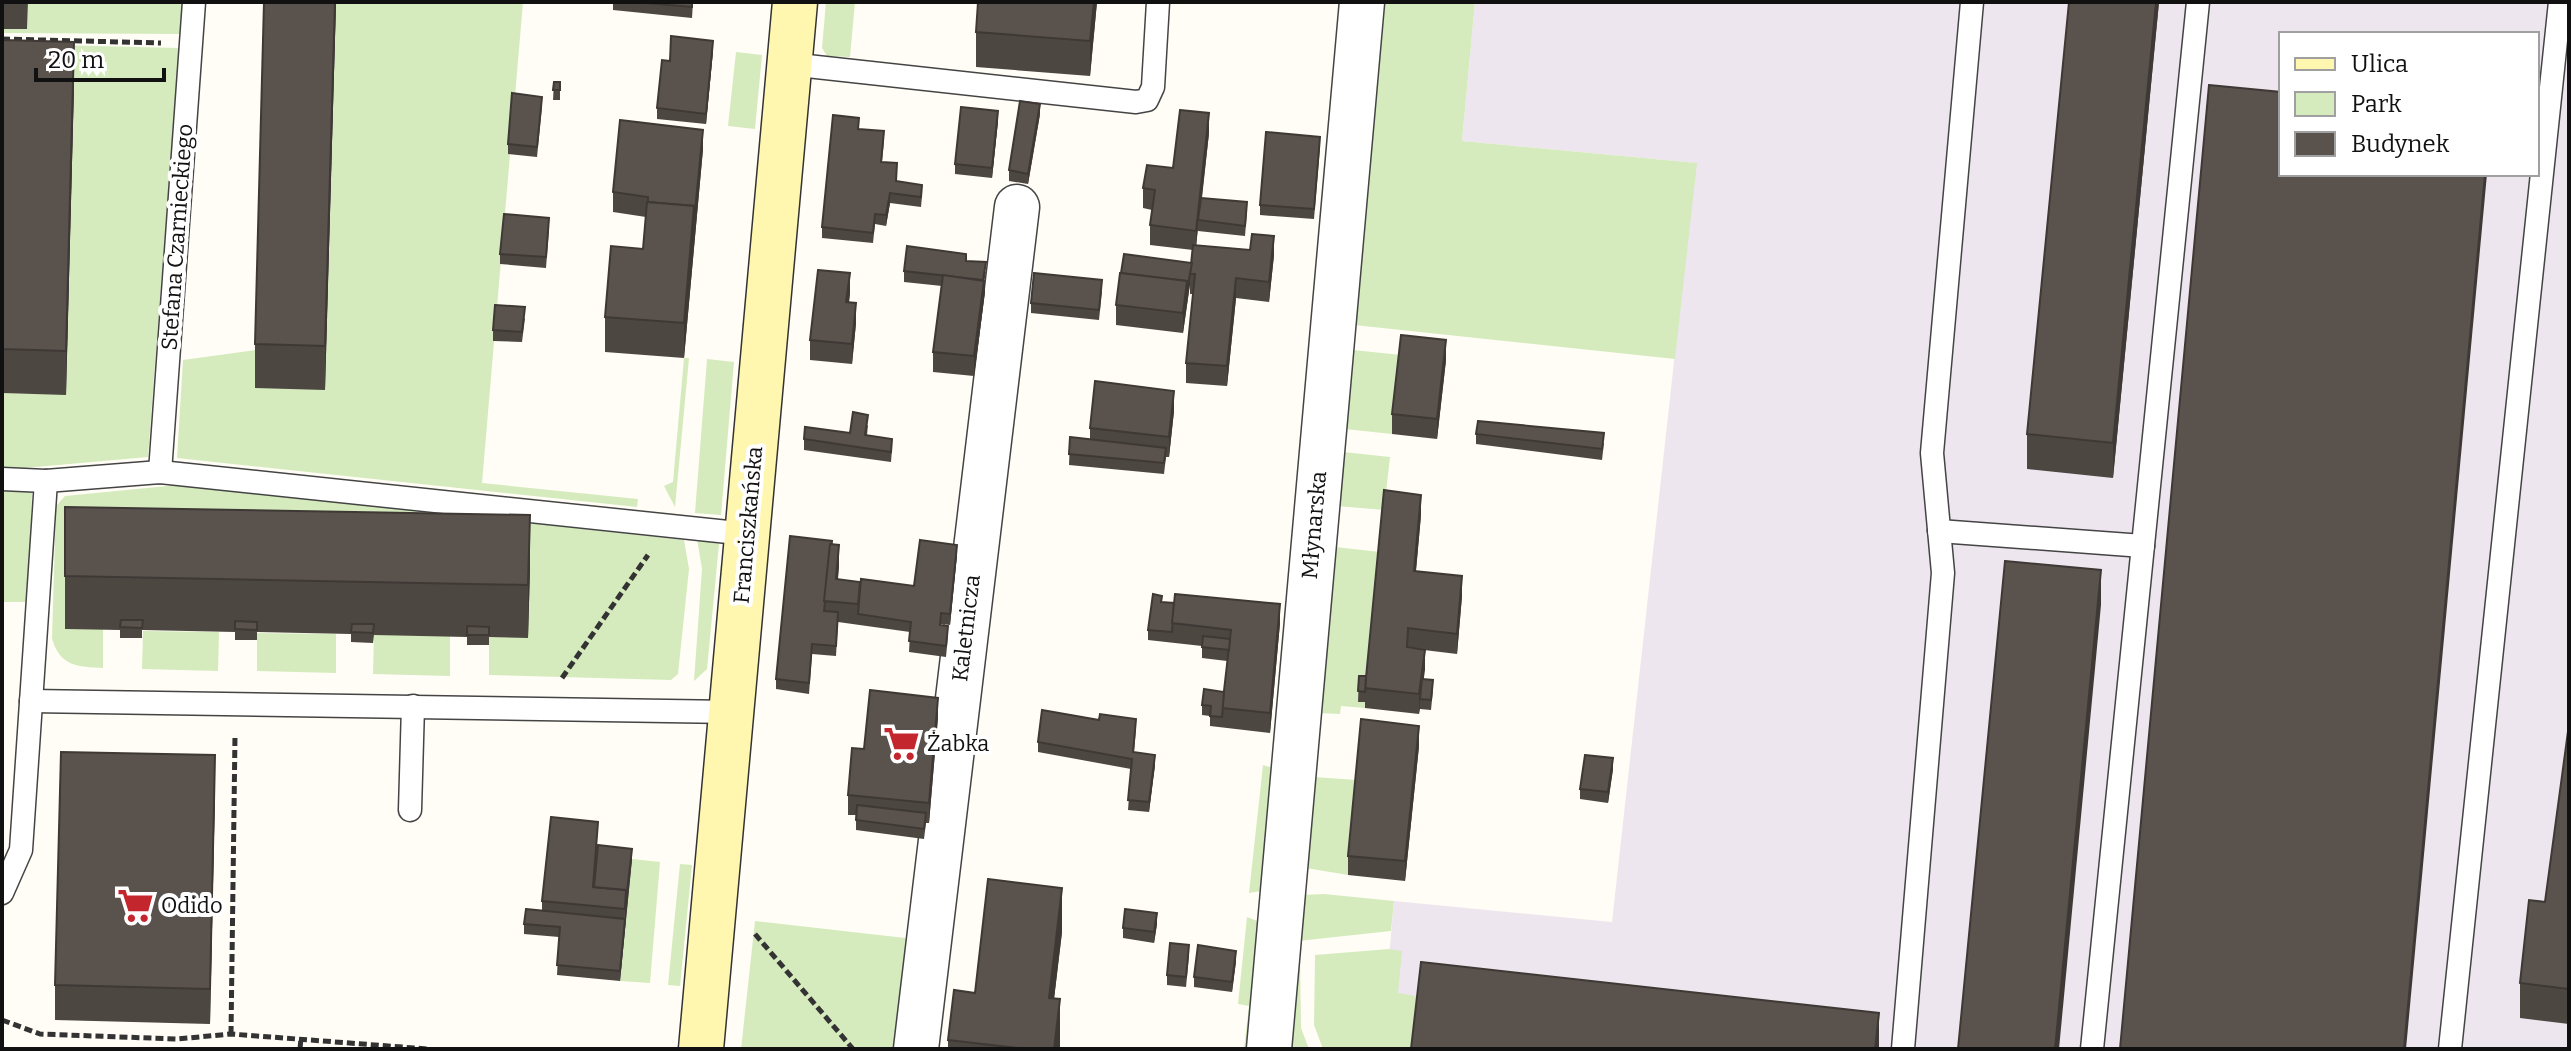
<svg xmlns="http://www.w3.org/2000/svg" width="2571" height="1051" font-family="Bitter,serif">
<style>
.industrial{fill:#eee6ef;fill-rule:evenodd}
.green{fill:#d5ebbd}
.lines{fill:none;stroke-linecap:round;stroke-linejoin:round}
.lane-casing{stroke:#444;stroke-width:25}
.street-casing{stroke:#444;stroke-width:47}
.secondary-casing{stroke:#333;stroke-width:47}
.path{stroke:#333;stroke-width:5;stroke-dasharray:8 4;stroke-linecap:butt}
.lane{stroke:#fff;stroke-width:22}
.street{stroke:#fff;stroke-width:44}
.secondary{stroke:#fff6b0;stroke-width:44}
.wall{fill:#4d4742}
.shaded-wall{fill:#3f3936}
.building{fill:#5a524d;stroke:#3f3936;stroke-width:2}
.labels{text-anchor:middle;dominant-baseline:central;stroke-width:8;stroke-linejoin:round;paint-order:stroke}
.street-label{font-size:22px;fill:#111;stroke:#fff}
.poi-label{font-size:22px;fill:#111;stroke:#fff;text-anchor:start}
</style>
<rect width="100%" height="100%" fill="#fffdf5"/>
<path class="industrial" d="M1475 2H2569V1049H1381L1394 901 1612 922 1696 163 1462 141ZM2281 34H2537V174H2281Z"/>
<g class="green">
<path d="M28 2H182L180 34 2 33V29H27Z"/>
<path d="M336 2H523L482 483 638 499 637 507 177 458 183 360 256 350 325 390Z"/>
<path d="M826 2H855L850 57 827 56 822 48Z"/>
<path d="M1385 2H1475L1462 141 1697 163 1675 359 1354 325Z"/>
<path d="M14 44 179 48 148 457 2 470V393L66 394 74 87 2 114V66Z"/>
<path d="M736 52 762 55 755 129 728 126Z"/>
<path d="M1353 350 1401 355 1392 434 1345 429Z"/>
<path d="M684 358H689L675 507 664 486 673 482Z"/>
<path d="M707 359 734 362 721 515 695 513Z"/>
<path d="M1343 452 1390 457 1384 510 1337 506Z"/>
<path d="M178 485 684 540 689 569 678 674 671 680 489 675V637H528L529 568 103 629V668C78 667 59 666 52 638L56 506 65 496Z"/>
<path d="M2 490 32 492 28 602H2Z"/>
<path d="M697 539 719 544 707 669 694 681 702 569Z"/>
<path d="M1335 547 1380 552 1365 708 1341 706 1340 714 1319 713Z"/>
<path d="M143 631 219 632 218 671 142 669Z"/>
<path d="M257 633 336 634V673L257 671Z"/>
<path d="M374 634 450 636V676L373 674Z"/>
<path d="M1263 765 1280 770 1268 890 1249 893Z"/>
<path d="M1314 777 1357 780 1348 875 1306 868Z"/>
<path d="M632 859 660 862 650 983 620 981Z"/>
<path d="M680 864 692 865 680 986 668 985Z"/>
<path d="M1324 894 1394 901 1391 931 1298 941 1302 895Z"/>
<path d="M1247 917 1265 924 1251 1049H1244L1249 1006 1238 1004Z"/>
<path d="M755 921 914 939 900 1049H741Z"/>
<path d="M1389 949 1402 951 1398 993 1421 997 1415 1049H1323L1314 1025 1315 955Z"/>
<path d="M1300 957 1301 1028 1309 1049H1289L1296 958Z"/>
</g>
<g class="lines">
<defs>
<g id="lane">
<path d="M789 64 1136 102 1147 100 1153 87 1158 2"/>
<path d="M160 472 194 2"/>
<path d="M2 479 46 481 160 472 747 534"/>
<path d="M1939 531 2143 546"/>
<path d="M31 701 731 712"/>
<path d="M410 810 413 706"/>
<path d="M2 893 21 850 46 481"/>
<path d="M1903 1049 1943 573 1932 453 1972 2"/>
<path d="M2092 1049 2198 2"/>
<path d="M2450 1049 2560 2"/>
</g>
<g id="street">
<path d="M916 1049 1017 207"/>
<path d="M1269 1049 1362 2"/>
</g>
<path id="secondary" d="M701 1049 795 2"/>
</defs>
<use href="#lane" class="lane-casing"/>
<use href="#street" class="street-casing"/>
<use href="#secondary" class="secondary-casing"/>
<g class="path">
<path d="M2 39 161 43"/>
<path d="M562 678 648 555"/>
<path d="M755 934 853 1049"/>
<path d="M2 1020 40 1034 177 1039 231 1034 428 1049"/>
<path d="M231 1034 235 735"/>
<path d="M300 1049 301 1038"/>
</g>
<use href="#lane" class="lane"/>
<use href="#street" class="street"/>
<use href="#secondary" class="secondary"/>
</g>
<g class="wall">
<path d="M2 2H28L27 29H2Z"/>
<path d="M336 2 325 390 255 388V344Z"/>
<path d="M613 2H693L692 18 613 10Z"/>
<path d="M1097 2 1090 76 976 67V32Z"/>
<path d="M2069 2H2159L2113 478 2027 469V434Z"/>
<path d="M713 51 706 124 657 119V108Z"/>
<path d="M2 82 74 86 66 395 2 393Z"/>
<path d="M554 82H560V100H553Z"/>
<path d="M542 107 537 157 508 154V144Z"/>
<path d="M1040 114 1028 184 1009 181V170Z"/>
<path d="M998 121 992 178 955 174V164Z"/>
<path d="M859 129 884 141 882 162 897 182 922 196 921 207 890 203 886 226 875 224 873 243 822 238V227Z"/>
<path d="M1209 133 1202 198 1247 212 1245 236 1198 231V230L1196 245 1274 255 1269 302 1236 298 1227 386 1186 383V363L1193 294H1190V284L1183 333 1116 325V305L1192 263 1193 250 1150 245V225L1152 210 1143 208V188L1173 168Z"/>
<path d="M1320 147 1314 219 1260 215V205Z"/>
<path d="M703 149 684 358 605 352V317L643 249 646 217 613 212V192Z"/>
<path d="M549 229 546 268 500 264V254Z"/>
<path d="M966 261 986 272 984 282 985 292 974 376 933 372V352L942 286 904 282V271Z"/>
<path d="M1102 291 1099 320 1031 313V303Z"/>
<path d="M850 293 849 303 856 323 852 364 810 360V340Z"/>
<path d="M525 318 522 342 493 341V330Z"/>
<path d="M1446 360 1437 439 1392 434V414Z"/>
<path d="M1174 411 1169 457H1166L1164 474 1069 465 1070 437 1090 440V428Z"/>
<path d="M868 425 867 435 892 449 891 462 804 450V439L850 433Z"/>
<path d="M1476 434 1604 443 1602 460 1476 444Z"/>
<path d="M65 507 530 568 528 638 489 637V645H467V637L374 635 373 643 351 642V634L257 632V640H235V632L142 630V638H120V630L65 629Z"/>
<path d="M1421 515 1416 571 1462 596 1457 654 1424 650V679L1433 690 1431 710 1420 709 1419 714 1365 708V702H1358L1359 676H1366Z"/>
<path d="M832 544 839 565 838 579 860 582 914 586 957 555 950 625 941 624V625L948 636 946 657 909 652 910 632 838 622 836 656 812 654 809 694 776 689V679Z"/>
<path d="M1162 602 1280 623 1270 733 1210 726V716L1202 715V705L1224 692 1227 661 1202 658V646L1148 640V630Z"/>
<path d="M938 717 929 823H926L924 839 856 830V815H848V795L864 749Z"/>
<path d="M1099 720 1136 729 1134 752 1155 765 1149 812 1128 810 1131 769 1038 752V742Z"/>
<path d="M2569 724V1024L2520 1018V983L2545 902Z"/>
<path d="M1419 746 1405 881 1348 875V856Z"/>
<path d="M1613 769 1608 803 1580 799V789Z"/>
<path d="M215 790 210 1024 55 1020V985Z"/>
<path d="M598 845 632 859 620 981 557 975 559 937 524 934V924L542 911V901Z"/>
<path d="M1157 924 1154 943 1123 938V928Z"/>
<path d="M1062 932 1054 998 1060 1043V1049H948V1040L975 993Z"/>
<path d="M1189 955 1186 987 1167 985V975Z"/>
<path d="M1236 961 1232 992 1194 987V977Z"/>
</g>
<g class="shaded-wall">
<path d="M335 2H336L325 390V346Z"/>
<path d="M1094 2H1097L1090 76V41Z"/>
<path d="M2156 2H2159L2113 478V443Z"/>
<path d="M713 41V51L706 124V114Z"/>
<path d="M74 42V86L66 395V351Z"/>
<path d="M1040 104V114L1028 184V174Z"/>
<path d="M998 111V121L992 178V168Z"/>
<path d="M1209 113V133L1199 221 1198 220 1196 251V231Z"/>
<path d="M703 130V149L684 358V323L694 206Z"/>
<path d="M2485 174H2487L2406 1049H2404Z"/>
<path d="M890 193V203L886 226V215Z"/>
<path d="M1274 236V255L1269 302V282Z"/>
<path d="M986 262 984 283 985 282V292L974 376V356Z"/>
<path d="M850 273V293L846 322V302Z"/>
<path d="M1190 274V284L1183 333V313L1187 281Z"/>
<path d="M1236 278V298L1227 386V366Z"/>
<path d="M856 303V323L852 364V344Z"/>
<path d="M1446 340V360L1437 439V419Z"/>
<path d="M1174 391V411L1169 457V437Z"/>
<path d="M1421 495V515L1414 591V571Z"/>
<path d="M530 515V568L528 638V585Z"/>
<path d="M839 545V565L836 599V579Z"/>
<path d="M957 545V555L950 625V614Z"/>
<path d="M2101 570V605L2059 1049H2055Z"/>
<path d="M1462 576V596L1457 654V634Z"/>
<path d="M1280 604V623L1270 733V713Z"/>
<path d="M1425 650V670L1421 699H1420L1419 714V694Z"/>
<path d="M938 698V717L929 823V803Z"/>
<path d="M1419 726V746L1405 881V861Z"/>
<path d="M215 755V790L210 1024V989Z"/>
<path d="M1155 755V765L1149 812V802Z"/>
<path d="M1613 758V769L1608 803V792Z"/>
<path d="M632 849V859L625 929V909Z"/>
<path d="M1062 888V932L1049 1042V998Z"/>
<path d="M1157 913V924L1154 943V932Z"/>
<path d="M625 919V929L620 981V971Z"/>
<path d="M1236 951V961L1232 992V982Z"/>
<path d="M1060 999V1049H1054Z"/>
<path d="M1879 1013V1048L1875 1049Z"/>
</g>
<g class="building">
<path d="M264 2H335L325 346 255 344Z"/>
<path d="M633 2H692V7Z"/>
<path d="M978 2H1094L1090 41 976 32Z"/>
<path d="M2069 2H2156L2113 443 2027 434Z"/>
<path d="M671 36 713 41 706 114 657 108 662 60 670 61Z"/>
<path d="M3 40 74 42 66 351 2 349Z"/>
<path d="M554 82H560V90H553Z"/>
<path d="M2209 85 2281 92V174H2485L2404 1049H2120Z"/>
<path d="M512 93 542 97 537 147 508 144Z"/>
<path d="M1020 101 1040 104 1028 174 1009 170Z"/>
<path d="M961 107 998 111 992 168 955 164Z"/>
<path d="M1180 110 1209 113 1196 231 1150 225 1155 190 1143 188 1147 165 1173 168Z"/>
<path d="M833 115 859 118 858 129 884 131 881 162 897 163 896 181 922 185 921 197 890 193 886 215 875 214 873 233 822 227Z"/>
<path d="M620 120 703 130 694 221V206L648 202V197L613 192Z"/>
<path d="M1266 132 1320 137 1314 209 1260 205Z"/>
<path d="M1201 198 1247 202 1245 226 1198 220Z"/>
<path d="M647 202 694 206 684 323 605 317 611 246 643 249Z"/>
<path d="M504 214 549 218 546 257 500 254Z"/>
<path d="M1252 234 1274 236 1269 282 1236 278 1227 366 1186 363 1195 274H1190L1193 245 1250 250Z"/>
<path d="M907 246 966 254V261L986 262 983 280 904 271Z"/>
<path d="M1124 254 1192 263 1187 290V281L1121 273Z"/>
<path d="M818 270 850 273 846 302 856 303 852 344 810 340Z"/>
<path d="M1034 273 1102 280 1099 310 1031 303Z"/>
<path d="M1120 273 1187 281 1183 313 1116 305Z"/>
<path d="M943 275 984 281 974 356 933 352Z"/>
<path d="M495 305 525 307 522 332 493 330Z"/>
<path d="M1401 335 1446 340 1437 419 1392 414Z"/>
<path d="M1095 381 1174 391 1169 437 1090 428Z"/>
<path d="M853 412 868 415 865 435 892 439 891 452 804 439 805 427 850 433Z"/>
<path d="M1478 421 1604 433 1602 449 1476 434Z"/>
<path d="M1070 437 1166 448 1164 463 1069 454Z"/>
<path d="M1384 490 1421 495 1414 571 1462 576 1457 634 1408 628 1407 647 1425 650 1419 694 1365 688Z"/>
<path d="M65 507 530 515 528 585 65 576Z"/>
<path d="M790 536 832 541 824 611 838 612 836 646 812 644 809 683 776 679Z"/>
<path d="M920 540 957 545 950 614 941 613 940 625 948 626 946 646 909 641 911 622 858 614 861 579 914 586Z"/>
<path d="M830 544 839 545 836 579 860 582 858 604 824 601Z"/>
<path d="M2005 561 2101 570 2055 1049H1958Z"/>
<path d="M1153 594 1162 596 1161 602 1174 603 1172 632 1148 630Z"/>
<path d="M1175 594 1280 604 1270 713 1222 708 1231 630 1172 623Z"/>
<path d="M121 620H143L142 628 120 627Z"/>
<path d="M235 621 257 622V630L235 629Z"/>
<path d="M352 624H374L373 633 351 632Z"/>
<path d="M467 626 489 627V635H467Z"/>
<path d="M1203 636 1230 639 1229 650 1202 647Z"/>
<path d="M1359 676H1366L1365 692 1358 691Z"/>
<path d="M1422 679 1433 680 1431 700 1420 699Z"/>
<path d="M1204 689 1224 692 1222 717 1210 716 1211 706 1202 705Z"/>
<path d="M870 690 938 698 929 803 848 795 852 748 864 749Z"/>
<path d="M1042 710 1099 720 1100 714 1136 719 1133 752 1155 755 1149 802 1128 800 1132 759 1038 742Z"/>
<path d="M1361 719 1419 726 1405 861 1348 856Z"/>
<path d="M2569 724V989L2520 983 2529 900 2545 902Z"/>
<path d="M61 752 215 755 210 989 55 985Z"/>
<path d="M1585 755 1613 758 1608 792 1580 789Z"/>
<path d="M857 805 926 813 924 829 856 820Z"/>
<path d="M551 817 598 822 593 887 626 890 625 909 542 901Z"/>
<path d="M598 845 632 849 626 900V890L594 887Z"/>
<path d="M988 879 1062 888 1049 998 1060 999 1054 1049H1026L948 1040 954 990 975 993Z"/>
<path d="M526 909 625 919 620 971 557 965 560 927 524 924Z"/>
<path d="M1125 909 1157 913 1154 932 1123 928Z"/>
<path d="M1170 943 1189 945 1186 977 1167 975Z"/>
<path d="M1198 945 1236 951 1232 982 1194 977Z"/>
<path d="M1421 962 1879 1013 1875 1049H1411Z"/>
</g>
<defs>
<symbol id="supermarket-bare" viewBox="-9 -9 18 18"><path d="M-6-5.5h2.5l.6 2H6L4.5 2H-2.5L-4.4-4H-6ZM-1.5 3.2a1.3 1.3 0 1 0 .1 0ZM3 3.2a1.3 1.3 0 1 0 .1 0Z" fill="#c4262e" stroke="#fff" stroke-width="2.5" paint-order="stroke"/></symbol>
</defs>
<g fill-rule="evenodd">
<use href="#supermarket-bare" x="876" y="718" width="51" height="51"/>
<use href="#supermarket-bare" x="110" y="880" width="51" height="51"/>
</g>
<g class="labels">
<g class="street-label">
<text transform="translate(177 237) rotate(-86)">Stefana Czarnieckiego</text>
<text transform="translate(748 525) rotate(-85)">Franciszkańska</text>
<text transform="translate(1314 525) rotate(-85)">Młynarska</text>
<text transform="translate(966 628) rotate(-83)">Kaletnicza</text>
</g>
<g class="poi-label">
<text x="927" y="743">Żabka</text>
<text x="161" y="905">Odido</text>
</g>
</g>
<rect width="2571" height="1051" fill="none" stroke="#111111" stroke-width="8"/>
<rect x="2279" y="32" width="260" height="144" fill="#ffffff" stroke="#a0a0a0" stroke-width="2"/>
<rect x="2295" y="58" width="40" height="12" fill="#fff6b0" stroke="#a0a0a0" stroke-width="2"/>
<text x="2351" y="72" font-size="24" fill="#111111">Ulica</text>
<rect x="2295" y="92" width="40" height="24" fill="#d5ebbd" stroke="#a0a0a0" stroke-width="2"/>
<text x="2351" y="112" font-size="24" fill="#111111">Park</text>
<rect x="2295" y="132" width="40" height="24" fill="#5a524d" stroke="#a0a0a0" stroke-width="2"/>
<text x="2351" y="152" font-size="24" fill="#111111">Budynek</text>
<path d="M36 68v12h128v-12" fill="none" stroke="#111111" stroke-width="4"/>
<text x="48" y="68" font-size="24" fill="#111111" stroke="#ffffff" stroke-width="6" paint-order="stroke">20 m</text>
</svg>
